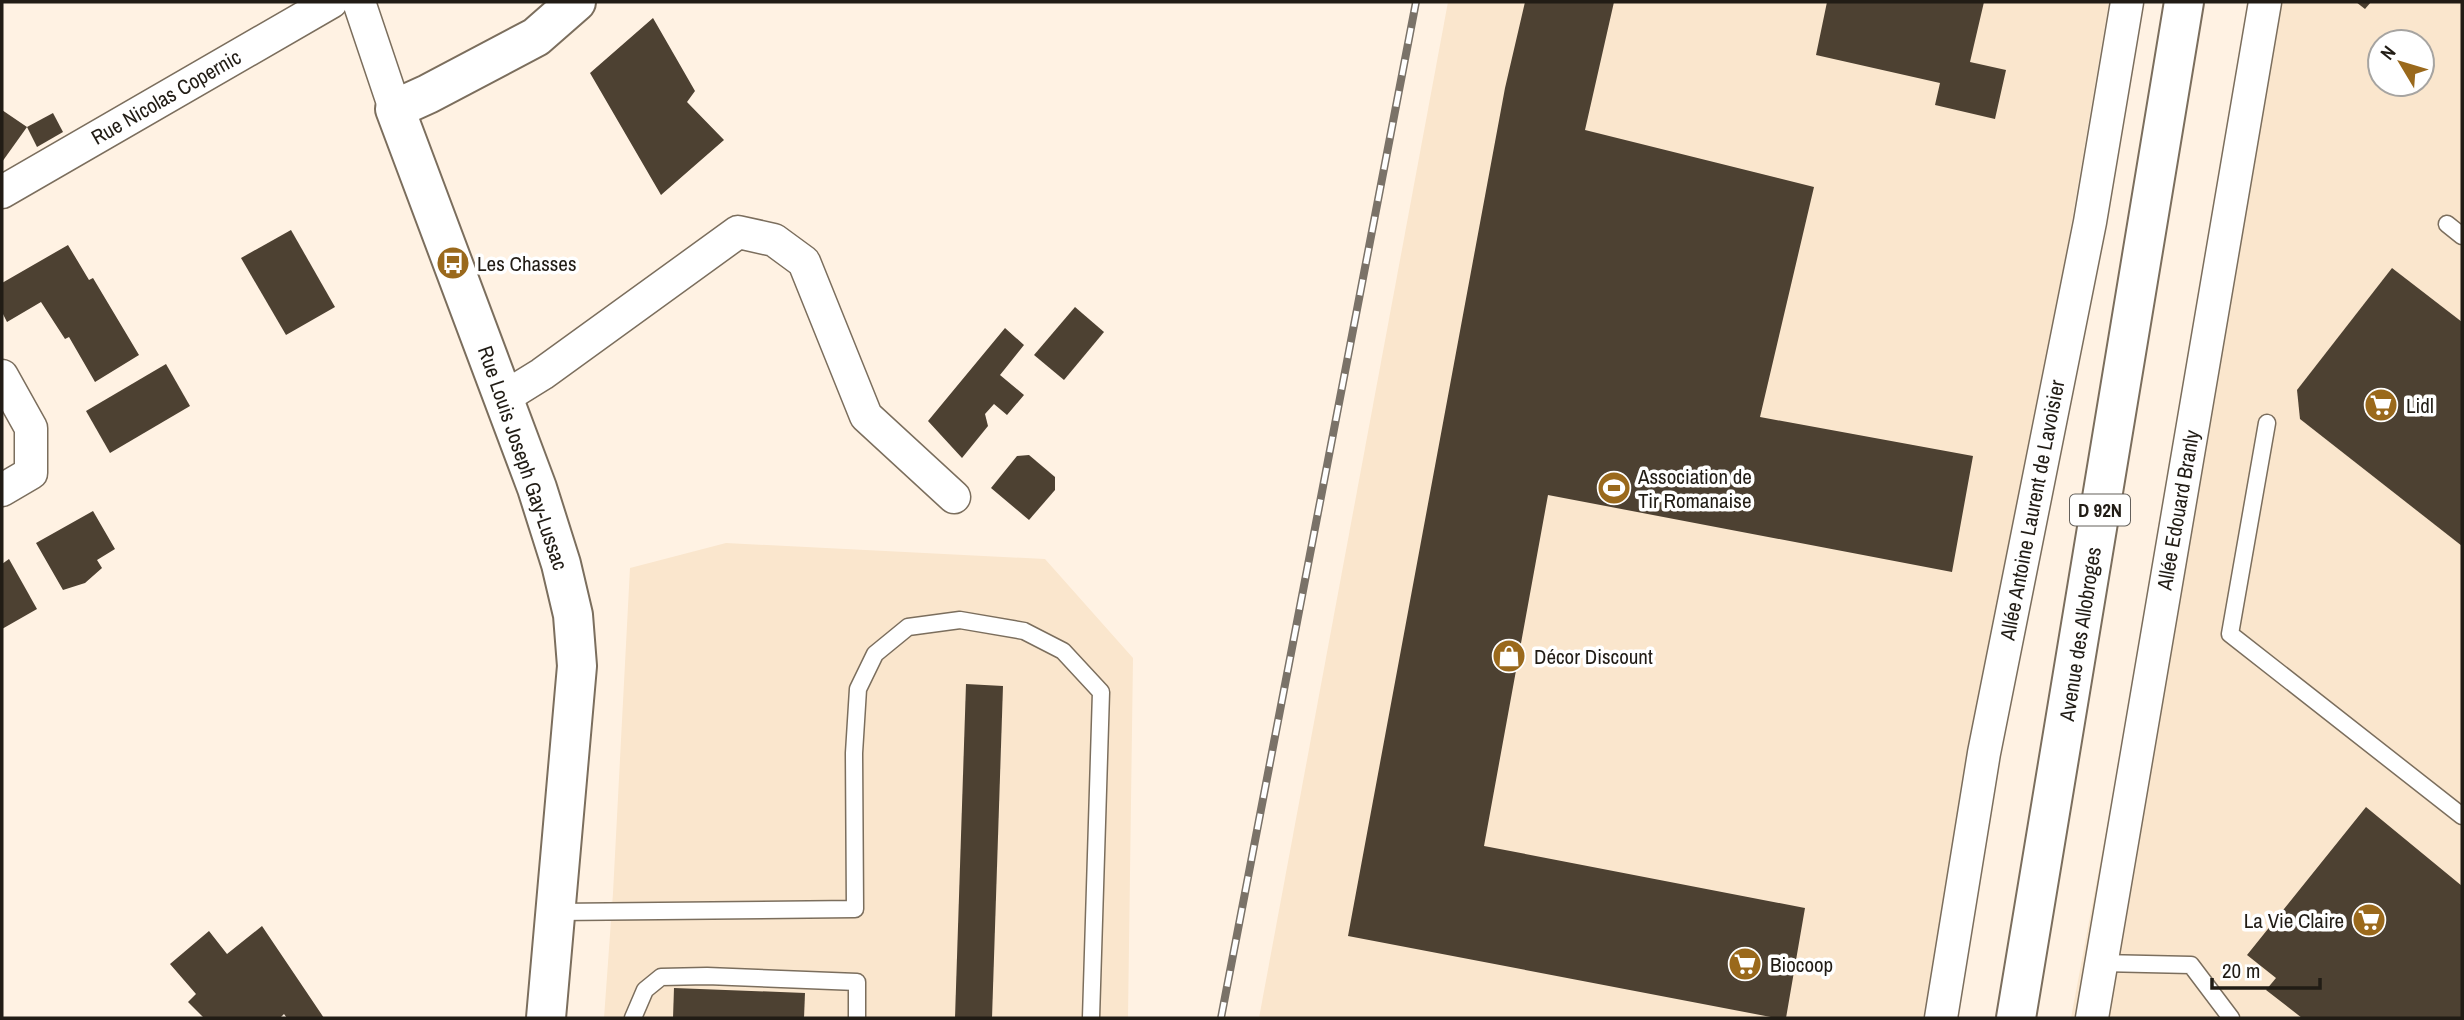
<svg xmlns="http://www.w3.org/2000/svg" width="2464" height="1020" font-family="'Archivo Narrow',sans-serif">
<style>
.built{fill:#fae6cd;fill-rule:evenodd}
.building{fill:#4d4132}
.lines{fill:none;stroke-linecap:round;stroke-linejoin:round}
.service-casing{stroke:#7b6e5d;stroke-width:19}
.minor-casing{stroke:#7b6e5d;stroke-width:35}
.tertiary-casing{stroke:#7b6e5d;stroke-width:42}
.primary-casing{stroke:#7b6e5d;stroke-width:42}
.service{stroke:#fff;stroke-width:16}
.minor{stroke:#fff;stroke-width:32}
.tertiary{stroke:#fff;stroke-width:38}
.primary{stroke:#fff;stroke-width:38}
.rail-casing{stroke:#7a7268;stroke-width:8}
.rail{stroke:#fff;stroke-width:5;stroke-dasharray:16;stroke-linecap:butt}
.labels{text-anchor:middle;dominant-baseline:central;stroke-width:7;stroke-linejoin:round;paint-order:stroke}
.shield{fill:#fff;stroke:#64605b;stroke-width:2}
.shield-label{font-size:19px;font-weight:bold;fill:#211c15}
.street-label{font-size:21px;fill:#211c15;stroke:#fff}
.poi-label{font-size:21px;fill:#211c15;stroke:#fff;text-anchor:start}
</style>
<rect width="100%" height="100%" fill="#fff2e3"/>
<g class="built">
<path d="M1448 2H2109L1937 1018H1259Z"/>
<path d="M2262 2H2462V1018H2071ZM2380 42H2422V84H2380Z"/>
<path d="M726 543 1045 559 1133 658 1128 1018H604L613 893 630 568Z"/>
</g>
<g class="building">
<path d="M1525 2H1614L1585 130 1814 187 1760 417 1973 456 1952 572 1548 495 1484 846 1805 908 1786 1018H1776L1348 936 1505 88Z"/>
<path d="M1827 2H1984L1970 62 2006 70 1995 119 1935 105 1940 83 1816 55Z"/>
<path d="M2356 2H2371L2365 9Z"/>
<path d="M653 18 695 91 687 102 724 140 661 195 590 73Z"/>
<path d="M2 110 27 127 2 162Z"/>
<path d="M53 113 63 132 37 147 27 127Z"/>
<path d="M291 230 335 307 286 335 241 258Z"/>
<path d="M68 245 89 280 93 278 139 355 95 382 69 337 65 339 41 302 7 322 2 312V283Z"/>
<path d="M2392 268 2462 322V546L2300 419 2297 390Z"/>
<path d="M1075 307 1104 332 1064 380 1034 355Z"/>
<path d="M1005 328 1024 345 1000 375 1024 395 1007 415 994 404 985 414 988 426 962 458 928 421Z"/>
<path d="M166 364 190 406 110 453 86 411Z"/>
<path d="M1029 455 1055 477V490L1029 520 991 488 1017 456Z"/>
<path d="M93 511 115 549 97 560 102 568 85 583 63 590 36 543Z"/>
<path d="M9 559 37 609 2 629V564Z"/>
<path d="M966 684 1003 686 992 1018H955Z"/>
<path d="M2366 807 2462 886V1018H2302L2266 990 2276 978 2247 955Z"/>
<path d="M262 926 324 1018H287L284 1014 280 1018H204L188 1002 196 994 170 964 209 931 227 954Z"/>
<path d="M674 988 805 993 804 1018H673Z"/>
</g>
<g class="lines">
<defs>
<g id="service">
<path d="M2447 224 2462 236"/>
<path d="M2267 423 2230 634 2462 816"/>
<path d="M556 912 855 909 854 753 858 689 875 654 908 627 960 620 1024 631 1063 651 1101 692 1091 1018"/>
<path d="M2101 963 2191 965 2231 1018"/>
<path d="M633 1018 645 990 661 977 707 976 857 982V1018"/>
</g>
<g id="minor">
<path d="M359 2 395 109"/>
<path d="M2 192 331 2"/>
<path d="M2 376 31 428V473L2 490"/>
<path d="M505 397 542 374 738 232 774 240 804 262 866 416 954 497"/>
<path d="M1941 1018 1984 753 2090 222 2127 2"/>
<path d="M2092 1018 2265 2"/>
</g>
<path id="tertiary" d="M546 1018 577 666 573 615 561 564 537 488 395 109 428 94 536 37 576 2"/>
<path id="primary" d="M2016 1018 2184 2"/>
</defs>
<use href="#service" class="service-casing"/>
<use href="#minor" class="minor-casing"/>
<use href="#tertiary" class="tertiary-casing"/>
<use href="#primary" class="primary-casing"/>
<use href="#service" class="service"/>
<use href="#minor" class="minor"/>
<use href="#tertiary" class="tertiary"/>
<use href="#primary" class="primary"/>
<defs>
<path id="rail" d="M1221 1018 1416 2"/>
</defs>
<use href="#rail" class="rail-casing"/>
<use href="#rail" class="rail"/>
</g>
<defs>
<symbol id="bus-disc" viewBox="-11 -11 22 22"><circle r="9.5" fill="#9a691c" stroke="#fff"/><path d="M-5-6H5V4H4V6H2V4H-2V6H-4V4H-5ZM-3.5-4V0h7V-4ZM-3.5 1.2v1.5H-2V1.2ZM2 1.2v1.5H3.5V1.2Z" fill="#fff"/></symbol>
<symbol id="supermarket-disc" viewBox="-11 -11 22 22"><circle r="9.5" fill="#9a691c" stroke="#fff"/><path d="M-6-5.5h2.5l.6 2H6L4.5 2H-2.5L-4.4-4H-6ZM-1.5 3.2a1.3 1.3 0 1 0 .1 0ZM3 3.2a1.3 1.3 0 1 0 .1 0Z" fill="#fff"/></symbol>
<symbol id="stadium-disc" viewBox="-11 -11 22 22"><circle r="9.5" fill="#9a691c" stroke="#fff"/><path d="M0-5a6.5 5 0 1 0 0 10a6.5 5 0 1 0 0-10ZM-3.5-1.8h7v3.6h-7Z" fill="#fff"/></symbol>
<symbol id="shop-disc" viewBox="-11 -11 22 22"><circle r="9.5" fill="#9a691c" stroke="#fff"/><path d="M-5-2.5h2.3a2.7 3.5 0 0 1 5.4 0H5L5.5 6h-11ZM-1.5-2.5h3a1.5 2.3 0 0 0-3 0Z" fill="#fff"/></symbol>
</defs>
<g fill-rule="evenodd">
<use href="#bus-disc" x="434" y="244" width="38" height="38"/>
<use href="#supermarket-disc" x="2362" y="386" width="38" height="38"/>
<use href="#stadium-disc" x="1595" y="469" width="38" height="38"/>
<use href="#shop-disc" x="1490" y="637" width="38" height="38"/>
<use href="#supermarket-disc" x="2350" y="901" width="38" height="38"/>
<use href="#supermarket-disc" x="1726" y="945" width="38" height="38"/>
</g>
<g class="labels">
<rect class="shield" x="2070" y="494.5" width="60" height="31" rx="5"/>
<g class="shield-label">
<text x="2100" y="510">D 92N</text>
</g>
<g class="street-label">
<text transform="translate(166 97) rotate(-30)">Rue Nicolas Copernic</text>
<text transform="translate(523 458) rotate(71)">Rue Louis Joseph Gay-Lussac</text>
<text transform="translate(2032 510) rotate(-79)">Allée Antoine Laurent de Lavoisier</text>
<text transform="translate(2178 510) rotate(-80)">Allée Edouard Branly</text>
<text transform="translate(2080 634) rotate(-81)">Avenue des Allobroges</text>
</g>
<g class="poi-label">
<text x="477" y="263">Les Chasses</text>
<text x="2406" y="405">Lidl</text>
<text x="1638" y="476">Association de<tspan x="1638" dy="24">Tir Romanaise</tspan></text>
<text x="1534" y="656">Décor Discount</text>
<text x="2344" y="920" text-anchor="end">La Vie Claire</text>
<text x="1770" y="964">Biocoop</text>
</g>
</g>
<rect width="2464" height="1020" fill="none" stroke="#211c15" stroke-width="7"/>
<g transform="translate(2401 63) rotate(308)"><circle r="33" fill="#ffffff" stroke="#a6a4a1" stroke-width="2"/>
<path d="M0-5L12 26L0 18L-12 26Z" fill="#9a691c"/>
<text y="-10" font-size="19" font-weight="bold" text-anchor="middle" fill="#211c15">N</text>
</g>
<path d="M2212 978v10h108v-10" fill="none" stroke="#211c15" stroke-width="3.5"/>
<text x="2222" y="978" font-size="21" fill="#211c15" stroke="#ffffff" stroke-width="5" paint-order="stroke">20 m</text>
</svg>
